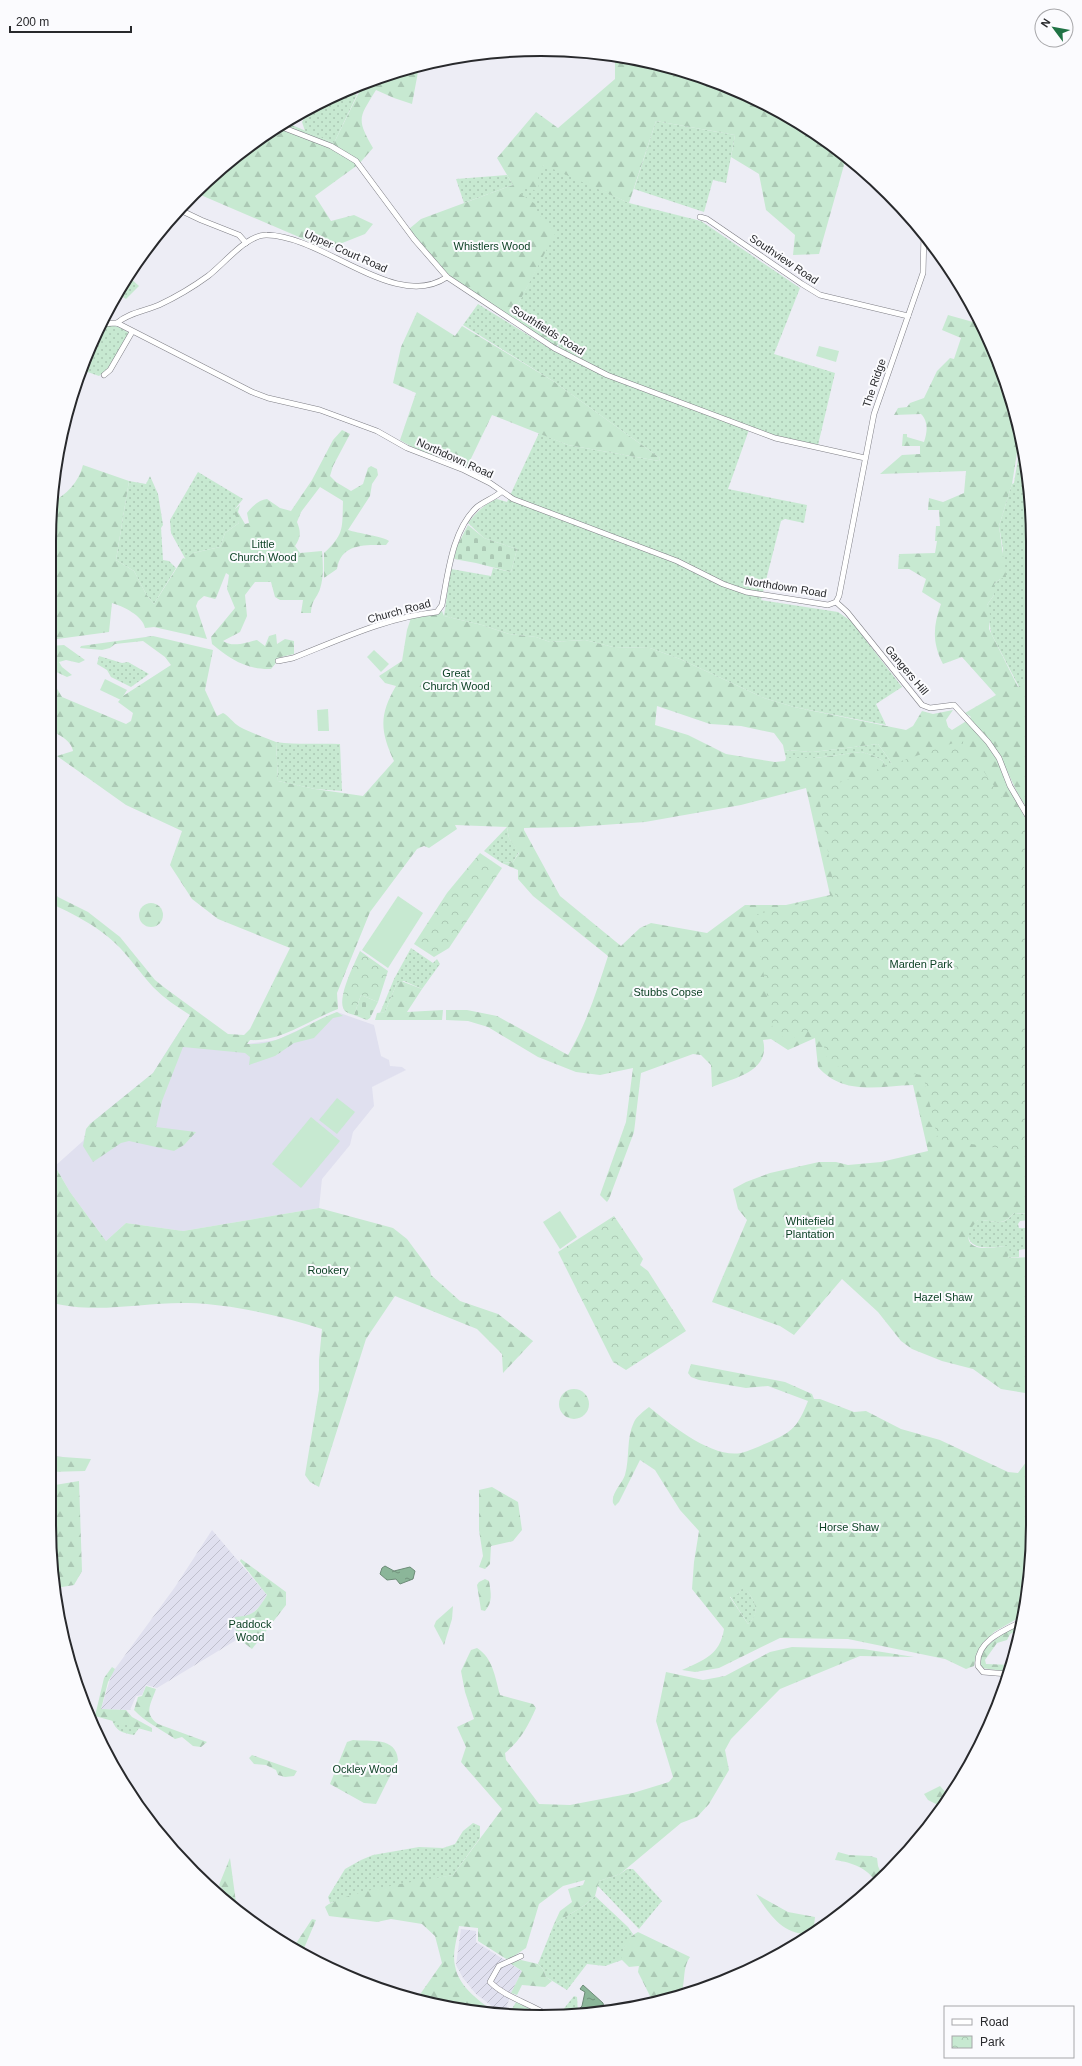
<svg xmlns="http://www.w3.org/2000/svg" width="1082" height="2066" font-family="Arial,sans-serif">
<style>
.built{fill:#e0e0ef}
.industrial{fill:url(#industrial-furrows)}
.grass{fill:url(#grass-dots)}
.forest{fill:url(#forest-firs);fill-rule:evenodd}
.cemetery{fill:url(#cemetery-stones)}
.park{fill:url(#park-crowns)}
.pitch{fill:#c7e9d1}
.water{fill:url(#water-ripples);stroke:#6d8c78}
.lines{fill:none;stroke-linecap:round;stroke-linejoin:round}
.minor-casing{stroke:#7e7e85;stroke-width:6}
.minor{stroke:#fff;stroke-width:5}
.labels{text-anchor:middle;dominant-baseline:central;stroke-width:4;stroke-linejoin:round;paint-order:stroke}
.park-label{font-size:11px;fill:#0e4226;stroke:#fbfbfe}
.street-label{font-size:11px;fill:#28292c;stroke:#fbfbfe}
.rim{fill:none;stroke:#28292c;stroke-width:2}
</style>
<defs>
<pattern id="industrial-furrows" width="10" height="10" patternUnits="userSpaceOnUse"><rect width="10" height="10" fill="#e0e0ef"/><path d="M-1 1l2-2M0 10L10 0M9 11l2-2" fill="none" stroke="#c0c0cd"/></pattern>
<pattern id="grass-dots" width="8" height="8" patternUnits="userSpaceOnUse"><rect width="8" height="8" fill="#c7e9d1"/><path d="M2 2h.1M6 6h.1" fill="none" stroke="#abc8b4" stroke-width="1.8" stroke-linecap="round"/></pattern>
<pattern id="forest-firs" width="22" height="20" patternUnits="userSpaceOnUse"><rect width="22" height="20" fill="#c7e9d1"/><path d="M5 1l3.5 6h-7zM16 11l3.5 6h-7z" fill="#abc8b4"/></pattern>
<pattern id="cemetery-stones" width="16" height="16" patternUnits="userSpaceOnUse"><rect width="16" height="16" fill="#c7e9d1"/><path d="M2 7V4a2 2 0 0 1 4 0v3zM10 15v-3a2 2 0 0 1 4 0v3z" fill="#abc8b4"/></pattern>
<pattern id="park-crowns" width="20" height="18" patternUnits="userSpaceOnUse"><rect width="20" height="18" fill="#c7e9d1"/><path d="M2 6a3 3 0 1 1 6 0M12 15a3 3 0 1 1 6 0" fill="none" stroke="#abc8b4"/></pattern>
<pattern id="water-ripples" width="26" height="14" patternUnits="userSpaceOnUse"><rect width="26" height="14" fill="#8bb699"/><path d="M2 4q2-2 4 0t4 0M15 11q2-2 4 0t4 0" fill="none" stroke="#72947d"/></pattern>
</defs>
<rect width="100%" height="100%" fill="#ededf5"/>
<path class="built" d="M337 1012 374 1025 381 1056 389 1060 390 1066 402 1067 406 1070 372 1087 374 1106 353 1132 350 1145 322 1179 319 1208 183 1231 126 1223 106 1241 70 1192 55 1166 83 1141 90 1124 153 1073 190 1015 247 1044 277 1040Z"/>
<g class="industrial">
<path d="M212 1530 267 1595 260 1606 234 1630 238 1639 157 1688 146 1685 142 1695 136 1696 130 1710 101 1709 112 1673 175 1587Z"/>
<path d="M461 1929 476 1931V1942L522 1971 511 1993 504 2015 476 1994 463 1978 456 1965Z"/>
</g>
<g class="grass">
<path d="M350 90 357 95 334 143 305 131 302 122 310 108Z"/>
<path d="M656 121 735 135 726 183 713 180 704 212 634 189Z"/>
<path d="M545 164 629 203 701 221 800 288 774 354 835 373 818 445 782 438 750 427 728 489 807 505 804 523 785 519 781 521 761 600 838 612 851 621 902 687 876 704 886 725 794 707 764 698 680 659 650 648 613 647 585 640 550 642 536 637 509 634 482 625 444 616 451 569 491 576 493 568 511 572 517 549 484 538 468 523C477 512 484 504 497 499L507 502 539 433 568 445 659 461 660 458 553 381 463 325 478 304 557 353 559 343 516 308 555 232 522 202 517 188Z"/>
<path d="M507 175 513 185 464 203 456 179Z"/>
<path d="M129 277 139 286 126 299 118 294Z"/>
<path d="M109 325 119 327 129 333 109 368 99 376 82 370 98 327Z"/>
<path d="M1020 446 1029 477V680L1019 687 991 633 987 605 994 595V584L1000 579 1003 549 999 526 1012 484 1014 483Z"/>
<path d="M198 472 243 499 235 509 239 523 225 533 220 547 193 553 186 560 171 533 170 520Z"/>
<path d="M150 476 158 494 163 525 161 528 163 560 169 561 176 568 154 604 146 594 134 571 116 560 129 481 146 484Z"/>
<path d="M99 656 122 663 128 662 149 674 131 687 111 677 107 670 97 664Z"/>
<path d="M276 742C297 745 319 743 340 744L342 791 315 789 278 781Z"/>
<path d="M878 744 889 759 910 802 922 796 928 780 934 784 936 789 914 819 908 846 898 859C882 855 868 845 852 848L849 845 865 828 880 837 895 839 902 825 905 811 883 761 872 755 861 752 815 758H786L784 750 813 752Z"/>
<path d="M507 827 509 838 519 852 513 862 502 863 484 851Z"/>
<path d="M411 948 433 963 437 959 440 964 422 989 404 981 397 983 385 1012 380 1013 394 979Z"/>
<path d="M1014 1213 1028 1214 1029 1220 1020 1221 1018 1224 1019 1228H1026V1249L1019 1250V1257L1006 1258 1008 1246C996 1246 975 1252 969 1239 965 1231 972 1225 978 1220 995 1220 1002 1228 1014 1213Z"/>
<path d="M743 1586C754 1598 763 1612 748 1624L730 1596 739 1593Z"/>
<path d="M112 1720 139 1728 134 1735C122 1733 116 1731 112 1720Z"/>
<path d="M473 1823 480 1826V1838L453 1875 361 1893 330 1903 328 1897 345 1869 361 1860 373 1855 419 1847 443 1848 455 1844 463 1831Z"/>
<path d="M627 1869H633L662 1901 639 1929 597 1885 599 1881 620 1874Z"/>
<path d="M595 1896 628 1927 633 1934 624 1948 622 1960 605 1966 587 1964 567 1990 546 1977 543 1969 538 1964 554 1924 585 1905Z"/>
<path d="M574 1996 577 1997 578 2015 558 2016Z"/>
</g>
<g class="forest">
<path d="M615 57 669 66 759 100 846 158 819 254 793 255 795 235 766 210 759 174 731 157 735 135 656 121 629 203 544 165 538 173 539 193 525 185 519 193 537 205 536 212 556 232 516 308 559 343 555 348 448 275 409 229 421 219 513 185 497 158 536 112 558 128 615 79Z"/>
<path d="M411 69 418 72 412 104 394 98 376 90C359 118 356 118 373 148L359 164 315 196 331 221 354 215 373 224 365 234 327 249 196 193 217 171 285 122 334 143 363 84 383 75Z"/>
<path d="M417 312 455 336 462 326 553 381 660 458 659 461 568 445 492 415 466 469 412 447 400 440 416 393 393 383 401 347Z"/>
<path d="M973 314 996 353 1019 440 1012 484 999 526 1006 577 1000 579 994 584V595L987 605 990 614 989 629 1018 687 1029 680 1030 814 1017 792 999 754 969 719 971 717 965 713 996 695 962 657 943 664C932 643 933 626 941 604L922 592 926 579 909 569H898L899 554 935 553 937 541H935L936 526H940L939 510H928L929 498 943 502 964 493 966 471 880 474 902 455 920 454V446H902L903 434H907V437L924 442C927 433 929 422 921 414L894 415 898 408 907 407 910 403 924 398 937 371 950 358 954 359 961 338 942 330 948 315 973 322Z"/>
<path d="M342 430 350 434 333 466 330 476 336 482 351 491 363 484 368 468 371 466 377 469 378 475 372 484 370 496 348 530C357 533 385 537 389 541L386 545C365 545 341 543 337 569L324 578V553C345 534 342 527 343 501L320 487 301 512 297 522C301 532 301 537 295 546L300 553 322 551C323 564 324 577 320 589 316 600 312 599 311 613H301L303 600H280L275 597 271 582H255L245 595 247 616 240 632 223 641C233 648 247 642 257 640L265 646 269 636 276 634 277 644 285 639 294 641V654L281 657 271 669C247 670 230 659 212 644L211 637 235 608 227 589 229 575 226 573 216 598 215 599 204 596 198 601 196 606 207 639 154 627 145 628C143 616 123 606 112 603L109 632 50 640 51 503C66 495 79 482 83 465L129 481 116 560 134 571 146 594 154 604 183 558 186 559 193 553 220 547 225 533 239 523 235 515V509L240 505 238 512 245 524 249 523 247 513C252 506 259 500 267 499L280 508 291 511 312 480 333 440Z"/>
<path d="M442 611 444 616 482 625 509 634 536 637 550 642 585 640 613 647 650 648 680 659 764 698 794 707 906 730 913 726 922 711 933 714 953 710 946 720 948 727 952 730 968 720C978 733 990 745 998 760 1009 782 1017 805 1030 827L1031 1214 1014 1213C1001 1228 995 1220 978 1220 971 1227 961 1242 977 1247 985 1250 1000 1246 1008 1246L1010 1252 1007 1258 1031 1257V1394L1001 1389 973 1369 942 1361 912 1349 901 1341 878 1312 842 1279 794 1335 780 1326 712 1302 747 1220 738 1209 733 1189 746 1182 770 1173 819 1162H836L848 1165 881 1162 928 1151 913 1085C878 1086 844 1096 818 1067L815 1038 788 1050 771 1039 763 1040C771 1071 735 1078 712 1087L711 1065 701 1055 693 1054 641 1073 634 1132 609 1199 607 1202 600 1195 626 1122 633 1068 600 1075 576 1072 538 1057 488 1027 468 1021 446 1020V1010H467L497 1016 568 1055C587 1023 597 990 608 956L533 896 518 879V870L502 863 513 862 519 853 509 838 507 827 455 825 457 829 429 848 424 846 417 849 370 912 337 993 338 1009C309 1020 281 1042 250 1040L247 1044C279 1046 304 1025 332 1014L337 1012 343 1016 333 1018 314 1038 294 1043 275 1056 249 1065 250 1057 245 1053 183 1047 162 1101 156 1127 196 1132 184 1145 174 1151 129 1141 121 1143 93 1162 83 1146 86 1129 90 1124 153 1073 190 1015C177 1007 164 998 153 987 140 973 129 956 115 943 96 925 73 914 50 903V893L88 912 120 937 155 980 165 988 228 1034 244 1035 250 1029 290 948 218 919 192 899 170 865 182 831 126 805 57 756 73 751C72 741 58 734 50 730V683L56 687 62 697 126 724 131 721 133 713 118 702 123 696 171 665 165 657 143 641 115 644 110 648 102 650 80 648 81 646 153 636 213 650 205 690 217 716 223 713C228 715 233 723 240 727 251 733 264 737 276 742L278 781 315 789 363 796 394 761C380 731 379 715 396 686L385 683 379 676 402 661 407 630 411 618C422 616 433 617 442 611ZM657 706 710 724 741 726 774 733 783 745 784 750 813 752 878 744 889 759 910 803 905 811 883 761 872 755 861 752 815 758H786L785 761 775 762 726 754 688 735 655 725ZM806 788 830 895 786 905H745L707 933 651 923 640 928 621 946 560 896 524 830V828L575 827 645 822 741 805Z"/>
<path d="M64 645 85 660 79 663 66 660 59 662 62 667 72 675 67 677 50 669V646Z"/>
<circle cx="151" cy="915" r="12"/>
<path d="M401 981 422 989 407 1012 443 1010 442 1020H375L377 1013 385 1012 397 983Z"/>
<path d="M49 1156 70 1192 106 1241 126 1223 183 1231 319 1208 393 1228 407 1239 430 1270 431 1275 460 1301 498 1314 533 1341 503 1373 502 1354 477 1329 395 1296 366 1339 319 1487 310 1482 305 1475 319 1390V1360L322 1329C281 1316 232 1304 188 1303 141 1302 96 1315 49 1302Z"/>
<path d="M691 1364 785 1382 812 1394 814 1399H820L854 1412 866 1411 901 1429 940 1440 1008 1472 1018 1473 1032 1454V1557L1022 1616 994 1632 976 1655 974 1666 966 1669 945 1659 848 1639 780 1638 719 1668 695 1672 682 1670C704 1660 720 1655 724 1629L692 1589 694 1562 699 1531 680 1510 655 1470 640 1460 619 1502 615 1506 613 1503C611 1493 622 1484 625 1475 630 1458 626 1438 634 1422 637 1416 643 1412 649 1407 671 1425 711 1458 741 1453 750 1451 759 1446 767 1443 793 1432 798 1426 808 1401L768 1386 746 1388 699 1380 691 1377 688 1373ZM743 1587C754 1597 762 1612 748 1624L730 1597 739 1593Z"/>
<circle cx="574" cy="1404" r="15"/>
<path d="M49 1456 91 1459 85 1471 49 1472Z"/>
<path d="M79 1481 82 1571 74 1585 56 1588 49 1525V1486Z"/>
<path d="M492 1487 518 1502 522 1530 513 1541 491 1546 490 1564 485 1569 479 1567 483 1556 479 1530V1490Z"/>
<path d="M241 1559 286 1592V1605L252 1649C238 1638 234 1636 235 1617 254 1616 257 1611 267 1595L240 1561Z"/>
<path d="M485 1579 489 1581C491 1593 493 1602 485 1611L481 1610 477 1585 479 1582Z"/>
<path d="M453 1606 452 1619 444 1645 434 1626 436 1621Z"/>
<path d="M1021 1624 1020 1629 1010 1634 1007 1640 997 1643 985 1660 986 1664 1012 1665 1009 1672 982 1668C971 1649 1008 1631 1021 1624Z"/>
<path d="M792 1647 863 1649 914 1657 860 1656 780 1689 731 1739 725 1750 729 1770 709 1804 697 1817 681 1823 620 1874 599 1881 595 1896 585 1905 554 1924 560 1911 572 1902 568 1889 583 1885 585 1880 563 1886 539 1904 526 1948 508 1960 478 1941V1928L459 1926C457 1939 452 1953 455 1966 459 1988 481 2002 497 2014L419 2001 421 1993 442 1963 435 1936 422 1924 391 1919 377 1922 329 1916 325 1907C344 1891 425 1880 453 1875L502 1809 461 1762 466 1747 457 1727 474 1719 465 1692 461 1671 471 1650 477 1648C493 1658 495 1677 500 1695L533 1704 536 1708C528 1726 521 1740 505 1753L506 1760 539 1804 570 1805 633 1793 669 1782 673 1777 656 1721 666 1672 703 1680 725 1676 770 1652Z"/>
<path d="M112 1667 115 1669 108 1682 101 1709 126 1710 132 1717 152 1728V1732L95 1716 104 1678Z"/>
<path d="M146 1686 156 1689C151 1704 143 1713 158 1724L207 1742 201 1747 193 1746 182 1737 175 1739C162 1730 144 1721 134 1710L138 1697 142 1696Z"/>
<path d="M353 1740C370 1742 396 1736 398 1760L376 1804 364 1803 330 1784 347 1742Z"/>
<path d="M252 1755 297 1771 294 1776 285 1777 278 1775 276 1770 266 1765 254 1764 249 1758Z"/>
<path d="M940 1786 949 1796 942 1807 928 1800 924 1794Z"/>
<path d="M838 1852 849 1855 870 1856 877 1858 878 1866 881 1873 885 1874 877 1883C866 1867 853 1863 835 1860Z"/>
<path d="M230 1858 237 1910 231 1906 230 1898 219 1885Z"/>
<path d="M756 1894 788 1912 815 1917 813 1935C783 1935 771 1917 756 1894Z"/>
<path d="M312 1919 316 1920 302 1953 293 1948Z"/>
<path d="M638 1932 690 1957C681 1970 687 1985 679 1997L658 2002 650 1996 638 1972 639 1966 629 1967 621 1959C623 1948 627 1937 638 1932Z"/>
<path d="M521 1960 538 1964 543 1969 546 1977 552 1981 545 1987 522 1985 517 1995 511 1993 522 1971 510 1963Z"/>
<path d="M516 2002 544 2016H508Z"/>
</g>
<g class="cemetery">
<path d="M468 525 484 538 517 549 511 572 476 563 454 559 457 546Z"/>
<path d="M361 995 378 1002 370 1018 367 1020 354 1015Z"/>
</g>
<g class="park">
<path d="M962 740 1030 838V853L1024 865 1030 923V1031L1024 1152 938 1139 923 1075 829 1066 819 1027 788 1040 773 1031 754 915 835 895 818 790Z"/>
<path d="M480 853 502 868 449 948 434 957 414 944 447 893Z"/>
<path d="M360 951 388 971 378 1002 361 995 354 1015C351 1014 347 1013 345 1011 335 1000 355 963 360 951Z"/>
<path d="M614 1216 643 1259 640 1265 648 1271 686 1331 626 1370 613 1362 558 1252Z"/>
</g>
<g class="pitch">
<path d="M819 346 839 351 836 362 816 356Z"/>
<path d="M374 650 389 664 381 672 367 657Z"/>
<path d="M105 679 127 690 121 700 100 690Z"/>
<path d="M328 709 329 731H318L317 710Z"/>
<path d="M398 896 423 913 388 968 362 950Z"/>
<path d="M337 1098 355 1112 337 1134 319 1120Z"/>
<path d="M311 1117 340 1141 301 1188 272 1164Z"/>
<path d="M560 1211 577 1237 560 1249 543 1222Z"/>
</g>
<g class="water">
<path d="M385 1566 394 1571 410 1567 415 1571 413 1579 400 1584 396 1579 387 1580 380 1574 382 1568Z"/>
<path d="M583 1985 603 2003 604 2009 602 2011 580 2015 579 2009 582 2006 585 1992 580 1989Z"/>
</g>
<g class="lines">
<defs>
<g id="minor">
<path d="M279 126 331 146 356 161 414 239 447 277 554 348 607 375 775 438 865 458"/>
<path d="M180 210 201 220 239 235 246 243"/>
<path d="M700 217 707 219 802 284 820 295 908 316"/>
<path d="M924 233 923 273 874 414 839 596 836 602 847 612 922 705 930 708 954 705 988 742 999 758 1010 786 1030 820"/>
<path d="M117 323C128 313 145 311 159 305 176 297 193 287 208 276 224 264 247 234 267 235 324 236 396 312 447 277"/>
<path d="M99 324 117 323 252 392 268 398 320 410 377 431 407 448 464 470 490 483 513 499 677 561 723 584 746 592 828 605 836 602"/>
<path d="M104 375 110 370 132 332"/>
<path d="M278 661 293 658C339 640 387 617 437 612L442 605C448 574 452 530 477 507 485 501 494 498 501 492"/>
<path d="M1008 1674 983 1672 978 1666C975 1642 1004 1630 1021 1622"/>
<path d="M521 1956 499 1966 490 1982C506 1998 530 2003 549 2016"/>
</g>
</defs>
<use href="#minor" class="minor-casing"/>
<use href="#minor" class="minor"/>
</g>
<g class="labels">
<g class="park-label">
<text x="492" y="246">Whistlers Wood</text>
<text x="263" y="544">Little<tspan x="263" dy="13">Church Wood</tspan></text>
<text x="456" y="673">Great<tspan x="456" dy="13">Church Wood</tspan></text>
<text x="921" y="964">Marden Park</text>
<text x="668" y="992">Stubbs Copse</text>
<text x="810" y="1221">Whitefield<tspan x="810" dy="13">Plantation</tspan></text>
<text x="328" y="1270">Rookery</text>
<text x="943" y="1297">Hazel Shaw</text>
<text x="849" y="1527">Horse Shaw</text>
<text x="250" y="1624">Paddock<tspan x="250" dy="13">Wood</tspan></text>
<text x="365" y="1769">Ockley Wood</text>
</g>
<g class="street-label">
<text transform="translate(346 251) rotate(24)">Upper Court Road</text>
<text transform="translate(784 259) rotate(34)">Southview Road</text>
<text transform="translate(548 330) rotate(32)">Southfields Road</text>
<text transform="translate(874 383) rotate(-71)">The Ridge</text>
<text transform="translate(455 458) rotate(24)">Northdown Road</text>
<text transform="translate(786 587) rotate(9)">Northdown Road</text>
<text transform="translate(399 611) rotate(-15)">Church Road</text>
<text transform="translate(907 670) rotate(50)">Gangers Hill</text>
</g>
</g>
<path d="M0 0H1082V2066H0ZM541 56H541A485 485 0 0 1 1026 541V1525A485 485 0 0 1 541 2010H541A485 485 0 0 1 56 1525V541A485 485 0 0 1 541 56Z" fill="#fbfbfe" fill-rule="evenodd"/>
<path class="rim" d="M541 56H541A485 485 0 0 1 1026 541V1525A485 485 0 0 1 541 2010H541A485 485 0 0 1 56 1525V541A485 485 0 0 1 541 56Z"/>
<rect x="944" y="2006" width="130" height="52" fill="#fbfbfe" stroke="#a7a7aa"/>
<rect x="952" y="2019" width="20" height="6" fill="#ffffff" stroke="#a7a7aa"/>
<text x="980" y="2026" font-size="12" fill="#28292c">Road</text>
<rect x="952" y="2036" width="20" height="12" fill="url(#park-crowns)" stroke="#a7a7aa"/>
<text x="980" y="2046" font-size="12" fill="#28292c">Park</text>
<g transform="translate(1054 28) rotate(302)"><circle r="19" fill="#fbfbfe" stroke="#a7a7aa"/>
<path d="M0-3L7 15L0 10L-7 15Z" fill="#207345"/>
<text y="-6" font-size="11" font-weight="bold" text-anchor="middle" fill="#28292c">N</text>
</g>
<path d="M10 26v6h121v-6" fill="none" stroke="#28292c" stroke-width="2"/>
<text x="16" y="26" font-size="12" fill="#28292c" stroke="#fbfbfe" stroke-width="3" paint-order="stroke">200 m</text>
</svg>
